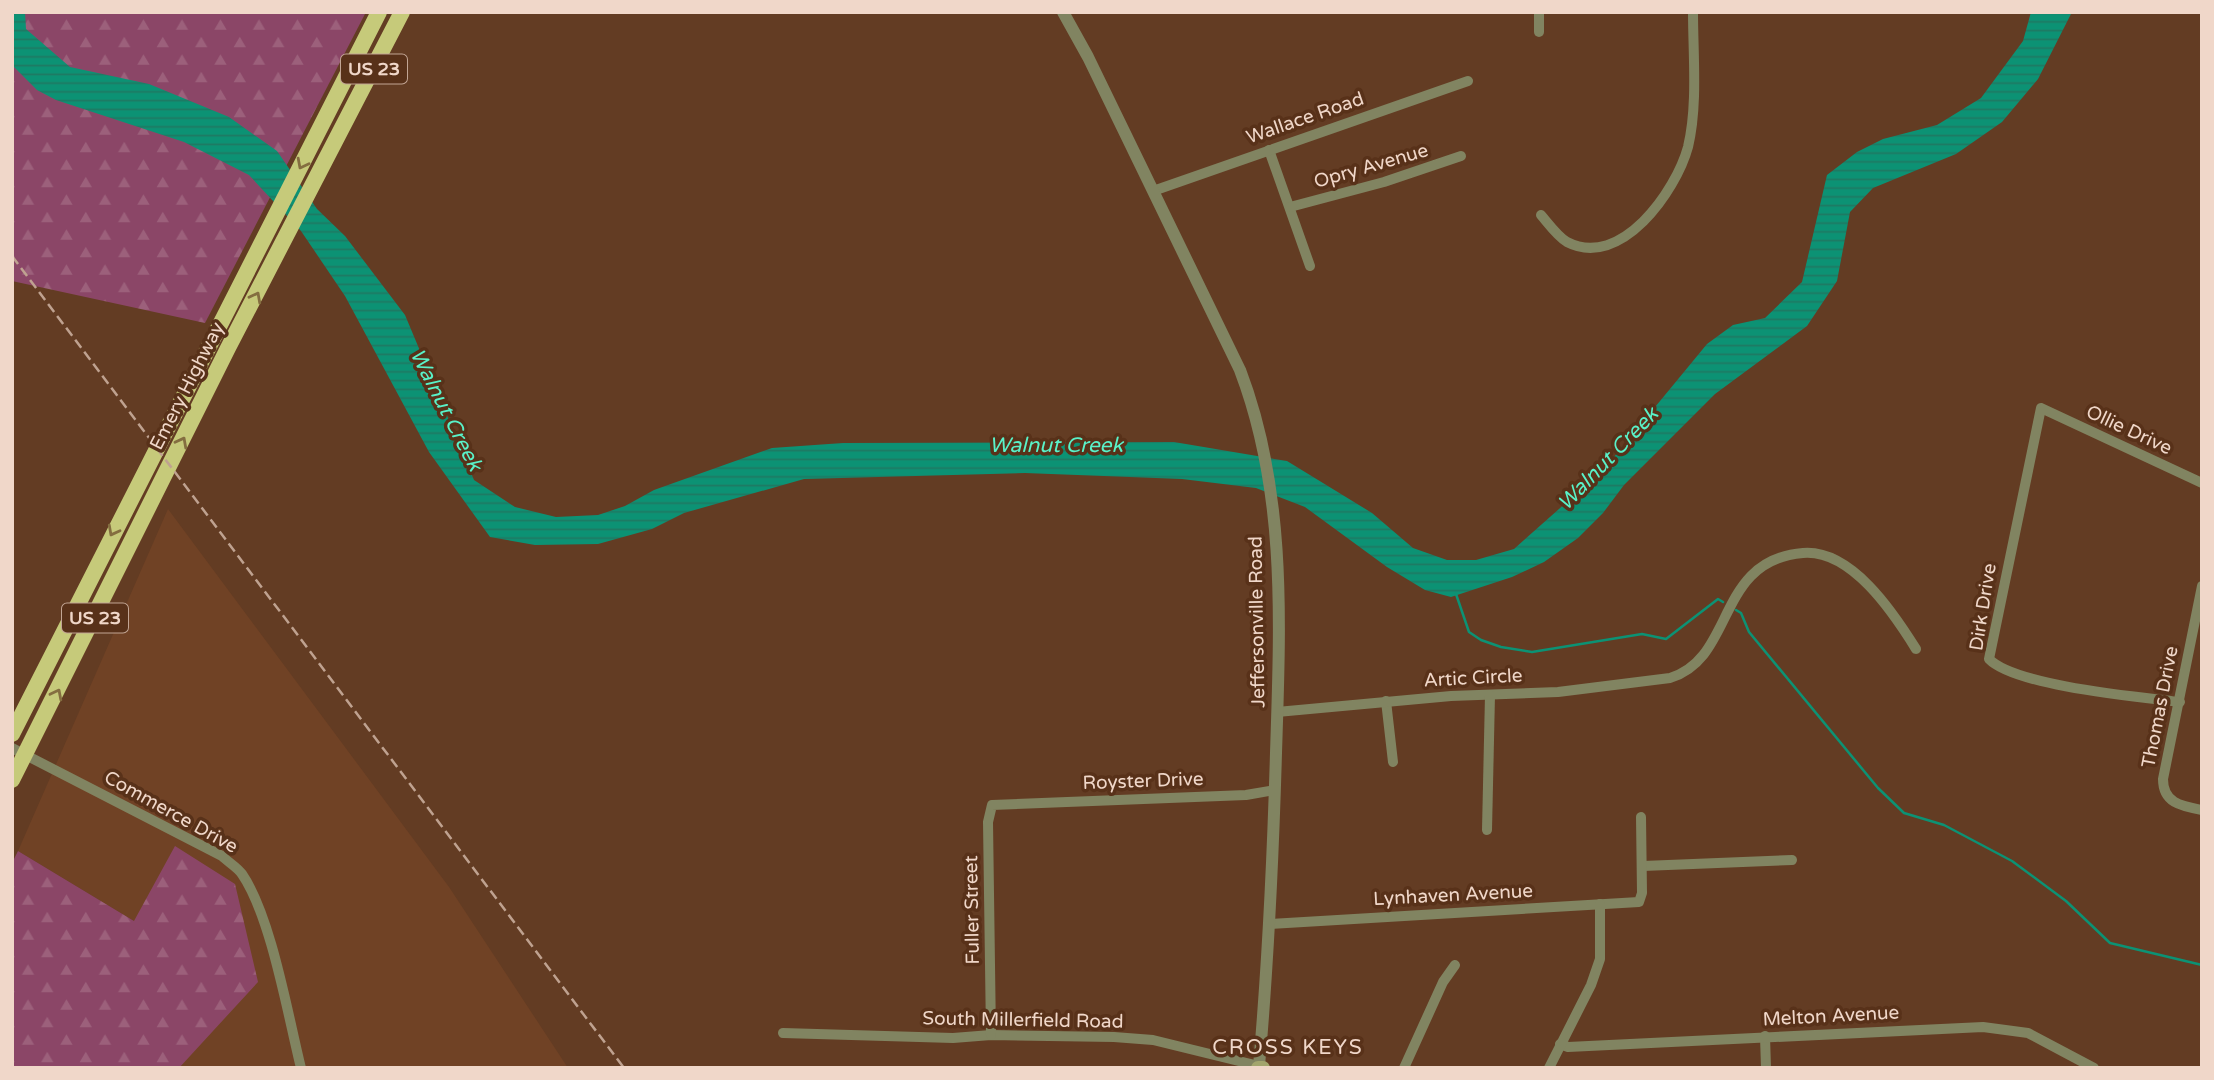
<svg xmlns="http://www.w3.org/2000/svg" width="2214" height="1080" font-family="'Varela Round',sans-serif">
<style>
.built{fill:#704225}
.forest{fill:url(#forest-firs)}
.water{fill:url(#water-rules)}
.lines{fill:none;stroke-linecap:round;stroke-linejoin:round}
.stream{stroke:#0c9274;stroke-width:2.5}
.minor{stroke:#818461;stroke-width:10}
.tertiary{stroke:#818461;stroke-width:12}
.secondary{stroke:#a2a56d;stroke-width:14}
.trunk{stroke:#c6ca7a;stroke-width:16}
.rail{stroke:#bfa290;stroke-width:2.5;stroke-dasharray:10 5;stroke-linecap:butt}
.oneway{stroke:#846e40}
.labels{text-anchor:middle;dominant-baseline:central;stroke-width:7;stroke-linejoin:round;paint-order:stroke}
.shield{fill:#583119;stroke:#c2a594;stroke-width:2}
.shield-label{font-size:18px;font-weight:bold;fill:#f0d7c9}
.street-label{font-size:19px;fill:#f0d7c9;stroke:#583119}
.water-label{font-size:21px;font-style:italic;fill:#59f2c9;stroke:#583119}
.neighbourhood-label{font-size:21px;letter-spacing:2px;fill:#f0d7c9;stroke:#583119}
</style>
<defs>
<pattern id="forest-firs" width="22" height="20" patternUnits="userSpaceOnUse" patternTransform="scale(1.75)"><rect width="22" height="20" fill="#8b4667"/><path d="M5 1l3.5 6h-7zM16 11l3.5 6h-7z" fill="#9c607b"/></pattern>
<pattern id="water-rules" width="6" height="5" patternUnits="userSpaceOnUse" patternTransform="scale(1.75)"><rect width="6" height="5" fill="#0c9274"/><path d="M0 2.5h6" fill="none" stroke="#1e7963"/></pattern>
</defs>
<rect width="100%" height="100%" fill="#633c23"/>
<path class="built" d="M168 509 449 887 568 1068H179L182 1062 134 921 18 851Z"/>
<g class="forest">
<path d="M12 12H366L205 323 12 281Z"/>
<path d="M175 846 235 884 258 982 179 1068H12V863L18 851 134 921Z"/>
</g>
<path class="water" d="M12 12H25L26 29 70 67 149 84 229 117 277 151 317 209 345 236 405 315 474 480 515 507 556 517 598 515 625 506 654 490 772 448 843 443 1174 442 1287 461 1372 513 1413 548 1447 560H1476L1514 549 1604 469 1707 344 1733 325 1765 318 1802 282 1827 175 1857 152 1883 139 1937 125 1981 98 2023 41 2031 12H2072L2038 79 2002 122 1956 154 1873 188 1850 212 1837 281 1807 326 1715 394 1624 485 1603 513 1578 538 1544 562 1512 577 1451 597 1425 590 1387 567 1305 507 1256 488 1182 479 1025 473 804 479 684 513 652 529 598 544 535 545 490 537 429 452 345 296 301 231 249 175 184 142 56 100 37 90 12 65Z"/>
<g class="lines">
<g class="stream">
<path d="M1456 594 1469 632 1481 640 1501 647 1532 652 1642 634 1666 639 1718 599 1723 602"/>
<path d="M1736 610 1741 613 1749 632 1878 788 1904 813 1944 825 2012 861 2066 901 2110 943 2202 965"/>
</g>
<g class="minor">
<path d="M1539 12V32"/>
<path d="M1269 150 1310 266"/>
<path d="M1153 191 1468 81"/>
<path d="M1290 207 1384 182 1461 156"/>
<path d="M1541 215C1548 223 1557 236 1567 242 1621 270 1676 191 1688 147 1698 105 1693 55 1693 12"/>
<path d="M2202 586 2163 779C2163 803 2181 806 2202 810"/>
<path d="M1386 701 1393 762"/>
<path d="M2180 702C2139 697 2015 686 1989 659L2041 408 2202 483"/>
<path d="M1277 712 1451 696 1558 692 1670 678C1736 658 1715 560 1803 553 1851 549 1893 612 1916 649"/>
<path d="M12 748 222 856C228 862 237 867 242 874 271 916 288 1016 301 1068"/>
<path d="M1487 830 1490 695"/>
<path d="M1643 866 1792 860"/>
<path d="M1270 924 1639 902 1642 893 1641 817"/>
<path d="M783 1033 953 1038 991 1035 1114 1037 1153 1040 1259 1066"/>
<path d="M991 1035 988 822 992 805 1246 795 1275 790"/>
<path d="M1765 1036 1766 1068"/>
<path d="M1560 1044 1568 1047 1983 1027 2028 1033 2094 1068"/>
<path d="M1404 1068 1443 982 1455 965"/>
<path d="M1549 1068 1591 985 1600 959V904"/>
</g>
<path class="tertiary" d="M1063 12 1088 57 1240 370C1287 493 1280 624 1276 753 1273 858 1268 962 1259 1066"/>
<path class="secondary" d="M1258 1068H1263"/>
<g class="trunk">
<path d="M12 734 379 12"/>
<path d="M12 780 228 348 402 12"/>
</g>
<path class="rail" d="M12 256 624 1068"/>
</g>
<defs><path id="oneway-chevron" d="M-2-3.5L2.5 0L-2 3.5" fill="none" stroke-width="1.6" stroke-linecap="round" stroke-linejoin="round" transform="scale(1.75)"/></defs>
<g class="oneway">
<use href="#oneway-chevron" transform="translate(302 164) rotate(117)"/>
<use href="#oneway-chevron" transform="translate(256 297) rotate(-62)"/>
<use href="#oneway-chevron" transform="translate(182 442) rotate(-62)"/>
<use href="#oneway-chevron" transform="translate(113 531) rotate(118)"/>
<use href="#oneway-chevron" transform="translate(57 694) rotate(-63)"/>
</g>
<g class="labels">
<g class="shield">
<rect x="341" y="54.5" width="66" height="29" rx="5"/>
<rect x="62" y="603.5" width="66" height="29" rx="5"/>
</g>
<g class="shield-label">
<text x="374" y="69">US 23</text>
<text x="95" y="618">US 23</text>
</g>
<g class="street-label">
<text transform="translate(1305 118) rotate(-19)">Wallace Road</text>
<text transform="translate(1371 166) rotate(-16)">Opry Avenue</text>
<text transform="translate(187 386) rotate(-63)">Emery Highway</text>
<text transform="translate(2129 430) rotate(25)">Ollie Drive</text>
<text transform="translate(1983 607) rotate(-81)">Dirk Drive</text>
<text transform="translate(1257 622) rotate(-91)">Jeffersonville Road</text>
<text transform="translate(1473 678) rotate(-3)">Artic Circle</text>
<text transform="translate(2160 707) rotate(-79)">Thomas Drive</text>
<text transform="translate(1143 781) rotate(-2)">Royster Drive</text>
<text transform="translate(171 812) rotate(29)">Commerce Drive</text>
<text transform="translate(1453 895) rotate(-3)">Lynhaven Avenue</text>
<text transform="translate(972 910) rotate(-91)">Fuller Street</text>
<text transform="translate(1831 1016) rotate(-3)">Melton Avenue</text>
<text transform="translate(1023 1020) rotate(1)">South Millerfield Road</text>
</g>
<g class="water-label">
<text transform="translate(446 410) rotate(63)">Walnut Creek</text>
<text x="1056" y="445">Walnut Creek</text>
<text transform="translate(1608 459) rotate(-46)">Walnut Creek</text>
</g>
<g class="neighbourhood-label">
<text x="1288" y="1047">CROSS KEYS</text>
</g>
</g>
<rect width="2214" height="1080" fill="none" stroke="#f0d7c9" stroke-width="28"/>
</svg>
